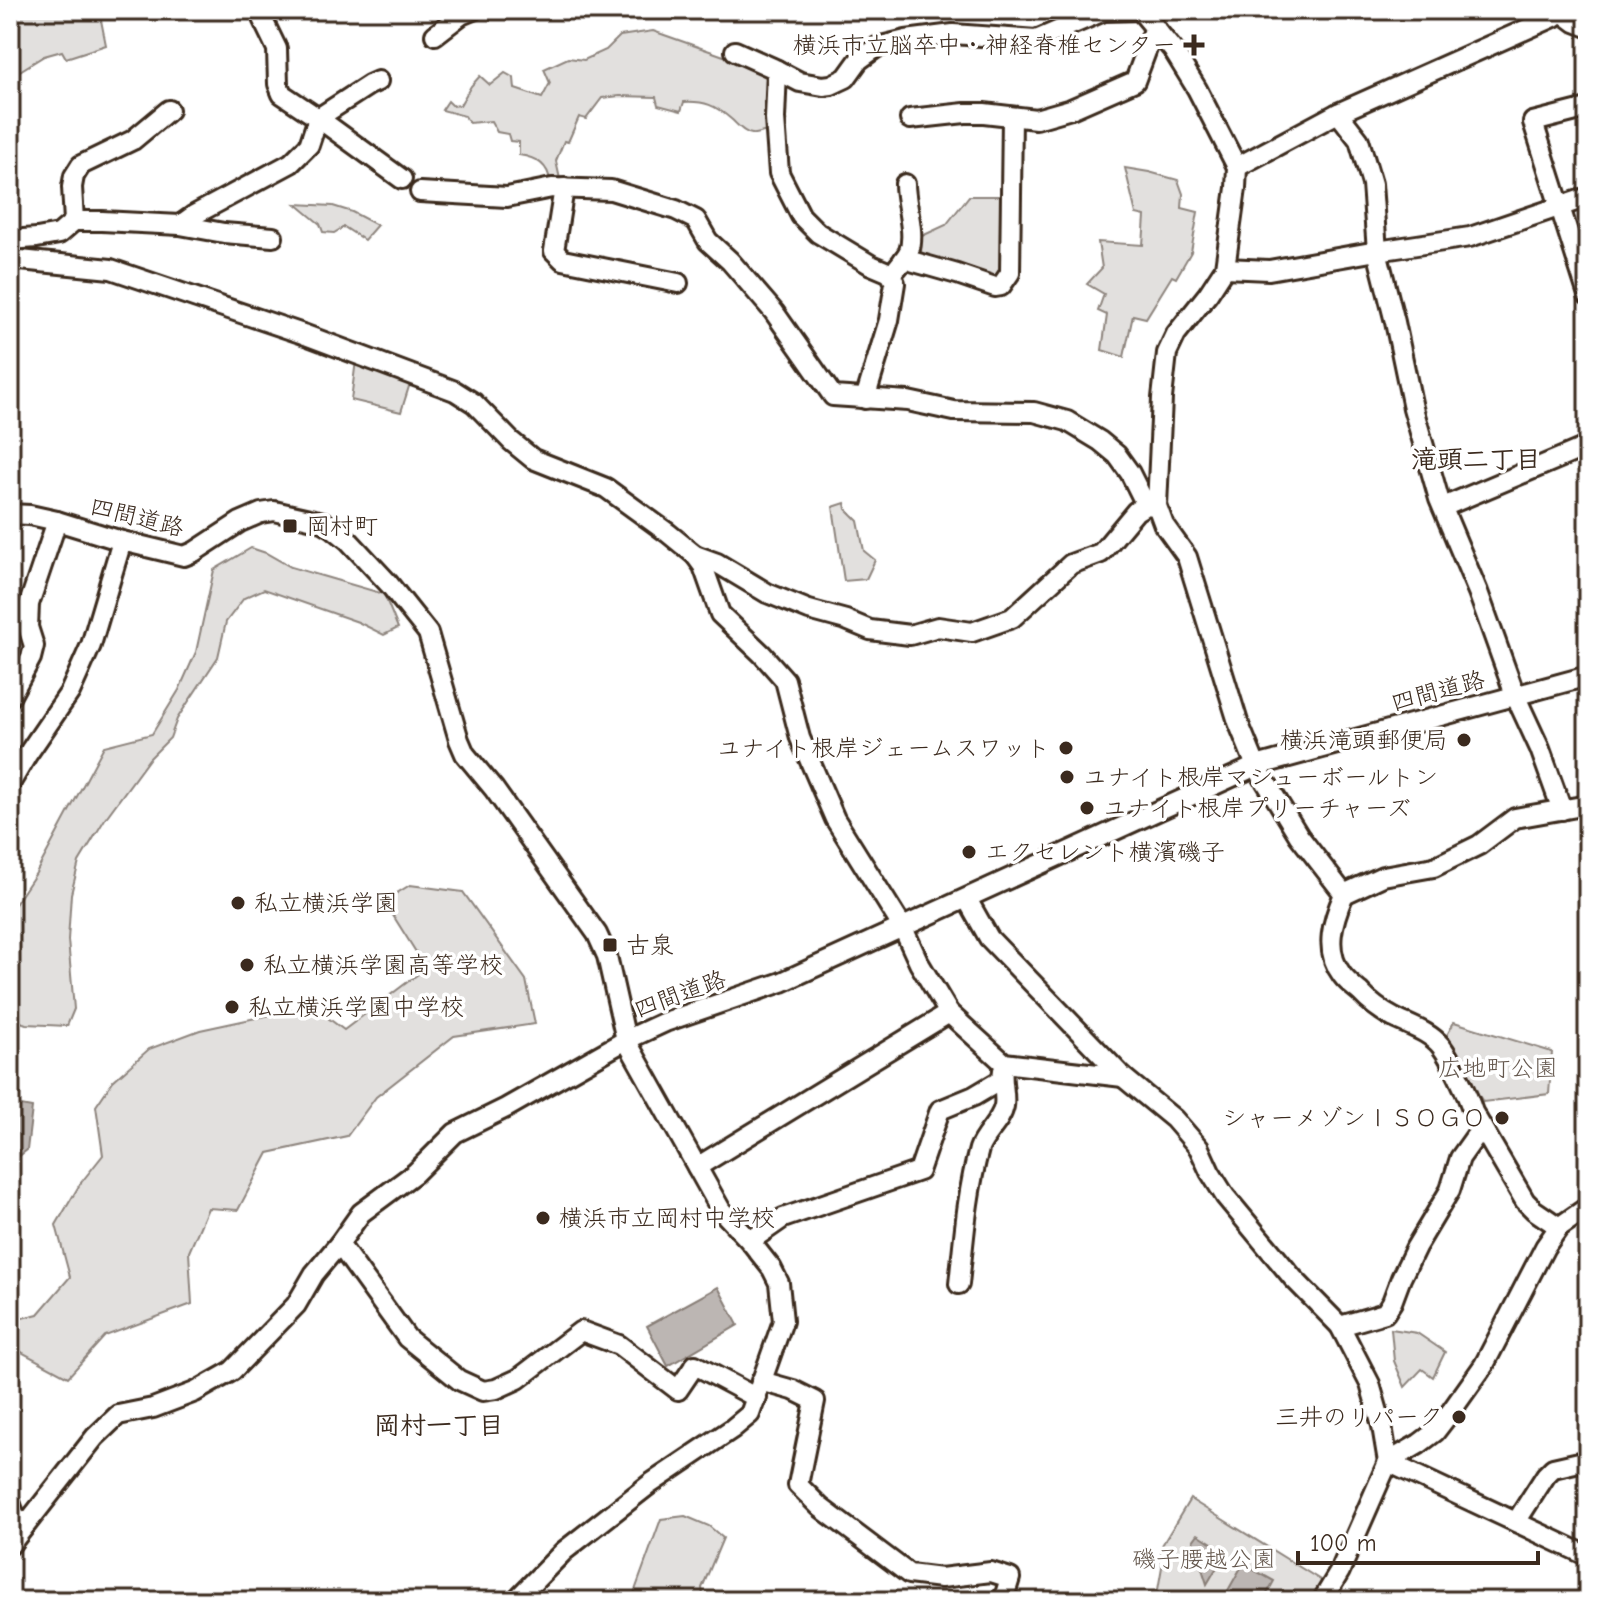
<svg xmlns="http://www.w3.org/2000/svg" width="1598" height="1611" font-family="'Comic Neue','Klee One',sans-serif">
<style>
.green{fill:#e2e0de;stroke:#8e857e;stroke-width:2}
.water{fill:#bcb6b3;stroke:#887e77;stroke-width:2}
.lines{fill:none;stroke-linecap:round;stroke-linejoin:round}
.street-casing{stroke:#3b2a1e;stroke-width:24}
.street{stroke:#fff;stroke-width:18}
.poi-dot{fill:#3b2a1e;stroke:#fff;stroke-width:3}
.labels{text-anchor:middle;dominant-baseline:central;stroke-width:7;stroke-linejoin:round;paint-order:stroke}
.poi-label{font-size:24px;fill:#3b2a1e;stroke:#fff;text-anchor:start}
.street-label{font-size:24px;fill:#3b2a1e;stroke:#fff}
.park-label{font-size:24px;fill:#65584e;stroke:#fff}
.neighbourhood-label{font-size:26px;font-weight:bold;fill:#3b2a1e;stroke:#fff}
</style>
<rect width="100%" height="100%" fill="#fff"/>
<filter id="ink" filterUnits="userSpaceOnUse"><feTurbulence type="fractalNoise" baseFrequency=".0125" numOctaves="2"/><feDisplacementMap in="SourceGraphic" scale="16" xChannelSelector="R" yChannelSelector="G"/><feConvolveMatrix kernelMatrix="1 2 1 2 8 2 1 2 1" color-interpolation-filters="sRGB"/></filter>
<g filter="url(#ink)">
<g class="green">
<path d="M10 10H99L106 45 66 58 62 51 44 56 10 77Z"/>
<path d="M653 31 772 73 770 130C765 131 757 135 752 134 743 133 737 124 731 119 715 105 705 101 684 102L681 111 658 105 656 97 620 96 602 98 586 119 579 117 568 142 564 141 556 161 560 179 550 181C548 164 534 157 519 155V142L510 141 508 134 497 132 491 121 469 123 465 116 442 110 448 101 453 106 460 105 471 86 480 76 490 85 505 73 514 78 515 89 542 98 550 83 544 69 568 58 584 60 606 50 620 36Z"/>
<path d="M1125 168 1149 172 1178 180 1183 194 1182 208 1198 212 1191 252 1176 278 1172 276 1146 318 1133 315 1124 357 1102 350 1107 315 1098 311 1104 294 1087 284 1102 268 1098 242 1143 245 1145 216 1136 214Z"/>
<path d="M969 196H1000C1002 219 1008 259 996 279L921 254 922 236 946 225Z"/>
<path d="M296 204 333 206 352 212 377 225 364 240 344 227 334 233 323 232 320 224Z"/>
<path d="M356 360 411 380 401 412 351 400Z"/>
<path d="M845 503 846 509 858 521 864 551 875 560 866 579 844 581 833 507Z"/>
<path d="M251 548 266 553 291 567 384 594 398 628 384 635 358 622 264 589 244 598 226 622 218 657 177 719 170 738 149 759 105 819 79 862 71 894 68 940 74 1009 67 1026 26 1024 10 1018V912L36 873 104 746 152 734 179 690 196 652 214 570Z"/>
<path d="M410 885 463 892 526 980 535 1024 454 1036 376 1097 347 1136 268 1153 238 1210 208 1208 189 1252 192 1304 105 1336 68 1377 10 1346V1321L38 1314 70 1277 56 1225 80 1184 103 1155 96 1106 113 1081 149 1049 200 1030 312 1006 344 1030 426 968 384 901Z"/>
<path d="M1454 1022 1552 1052 1549 1094 1483 1102 1445 1039Z"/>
<path d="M1391 1329 1417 1333 1445 1352 1433 1377 1422 1369 1405 1387 1394 1361Z"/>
<path d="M1190 1499 1322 1581 1310 1601H1156L1162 1567 1161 1547Z"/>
<path d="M685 1516 709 1526 723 1538 702 1588 704 1601H634L633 1596 661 1519Z"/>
</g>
<g class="water">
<path d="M10 1104 32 1108 27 1150 14 1160 10 1158Z"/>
<path d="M718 1287 738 1325 668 1366 647 1326Z"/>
<path d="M1198 1534 1226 1552 1207 1584 1193 1541Z"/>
<path d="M1239 1561 1243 1564 1274 1581 1263 1601H1222L1243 1564Z"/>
</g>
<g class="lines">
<defs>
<g id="street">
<path d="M1559 10 1575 22 1588 27"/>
<path d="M435 35 461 15 473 10"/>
<path d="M735 51 773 68 800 82 823 86 831 85 846 78 859 60 877 47 906 40 953 34 1036 40 1104 11 1140 10"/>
<path d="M777 70 775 119 779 173 801 216 818 233 871 265 890 273 895 283 889 320 865 399"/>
<path d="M378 81 369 85 318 118 402 179"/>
<path d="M1588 108 1533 122 1588 295"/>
<path d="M1338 113 1359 140 1372 184 1377 251 1395 322 1413 408 1439 499 1478 592 1515 695 1540 749 1562 810"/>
<path d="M910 119 965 113H984L1036 119 1071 109 1135 81 1155 27"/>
<path d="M1237 167 1338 113 1554 17 1561 12"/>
<path d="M564 188 554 251 563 260 678 283"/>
<path d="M420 192 507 197 552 188 611 190 676 210 696 220 708 241 730 261 774 312 833 396 908 401 954 411 1034 412 1067 421 1100 441 1117 455 1130 473 1146 505"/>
<path d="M74 221 72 187 74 176 81 165 133 140 169 110"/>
<path d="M180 225 224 233 273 237"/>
<path d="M10 240 37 238 59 234 74 221H102L180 225 194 215 291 163 309 145 318 118 282 94 278 84 277 49 258 10"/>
<path d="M10 259 111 269 303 334 455 391 474 403 511 441 533 459 606 488 668 533 695 555 703 566 720 614 762 654 785 680 800 738 835 819 903 928 919 963 949 1013 1004 1063 1123 1077"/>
<path d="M904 259 957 274 995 287 1001 286 1010 273 1012 117"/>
<path d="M897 268C901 263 906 257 909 251 916 233 905 204 905 184"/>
<path d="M1225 268 1269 270 1377 251 1470 237 1588 197"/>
<path d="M1157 506 1164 525 1187 557 1238 722 1256 766 1299 836 1344 894C1333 920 1323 950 1342 975 1347 982 1354 987 1360 992 1370 1003 1381 1011 1394 1018 1410 1026 1430 1032 1441 1046 1451 1059 1468 1096 1473 1112L1525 1201 1534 1210 1559 1227 1588 1207"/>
<path d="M1443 507 1588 446"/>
<path d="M10 514 30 515 57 521 122 541 184 556 194 552 240 522 261 513 274 511 323 522 333 528 349 541 389 584 428 633 459 740 465 754 494 789 597 934 607 956 626 1040 721 1210 750 1241 772 1269 779 1283 783 1321 750 1414 732 1429 650 1484 564 1551 515 1601"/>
<path d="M695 555 717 563 767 593 809 610 846 620 870 630 910 635 938 627 972 632 1012 618 1071 564 1101 553 1136 511 1146 505 1157 506 1162 398 1167 353 1176 334 1208 294 1225 268 1236 188 1237 167 1197 89 1173 50 1140 10"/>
<path d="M10 697 31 658 34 646 28 627 29 604 57 521"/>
<path d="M10 784 27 755 70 692 91 645 122 541"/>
<path d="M1344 894 1383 876 1434 867 1479 845 1515 818 1588 805"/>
<path d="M967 899 989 938 1123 1077 1174 1119 1199 1148 1210 1172 1225 1196 1293 1278 1340 1326 1370 1384 1382 1426 1388 1462 1588 1556"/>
<path d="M697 1167 949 1013"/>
<path d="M750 1241 783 1218 919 1171 940 1110 974 1096 1001 1080"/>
<path d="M339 1244 407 1338 459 1380 483 1391 496 1389 518 1379 581 1331 619 1345 678 1390 695 1365 757 1398"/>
<path d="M959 1284C964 1238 967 1193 979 1149 984 1134 1001 1122 1004 1106 1006 1094 1001 1082 1003 1070"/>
<path d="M1340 1326 1385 1313 1392 1302 1401 1278 1416 1247 1450 1190 1460 1158 1482 1127"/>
<path d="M761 1381 793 1390 815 1401 798 1485 820 1507 909 1574 941 1578 991 1572 1010 1578 1003 1601"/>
<path d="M10 1502 15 1516 26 1524"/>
<path d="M1516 1522 1546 1475 1553 1468 1588 1460"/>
<path d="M10 1545 95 1437 118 1415 153 1408 195 1392 232 1371 296 1305 314 1274 339 1244 361 1213 415 1173 455 1133 506 1108 626 1040 665 1022 782 982 1256 766 1588 676"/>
<path d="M1322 1601 1340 1571 1388 1462 1419 1444 1435 1432 1452 1410 1484 1365 1545 1247 1559 1227"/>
</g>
</defs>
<use href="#street" class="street-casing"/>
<use href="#street" class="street"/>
</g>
</g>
<g class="poi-dot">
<path d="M1190 33h8v8h8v8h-8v8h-8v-8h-8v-8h8z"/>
<rect x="282" y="518" width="16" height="16" rx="4"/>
<circle cx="1464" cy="740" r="8"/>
<circle cx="1066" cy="748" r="8"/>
<circle cx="1067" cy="777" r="8"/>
<circle cx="1087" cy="808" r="8"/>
<circle cx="969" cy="852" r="8"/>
<circle cx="238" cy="903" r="8"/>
<rect x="602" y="937" width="16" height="16" rx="4"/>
<circle cx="247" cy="965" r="8"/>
<circle cx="232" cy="1007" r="8"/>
<circle cx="1502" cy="1118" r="8"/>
<circle cx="543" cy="1218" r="8"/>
<circle cx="1459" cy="1417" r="8"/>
</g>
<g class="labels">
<g class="poi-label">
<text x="1176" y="45" text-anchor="end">横浜市立脳卒中・神経脊椎センター</text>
<text x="306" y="526">岡村町</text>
<text x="1448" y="740" text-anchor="end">横浜滝頭郵便局</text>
<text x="1050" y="748" text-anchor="end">ユナイト根岸ジェームスワット</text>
<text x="1083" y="777">ユナイト根岸マシューボールトン</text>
<text x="1103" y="808">ユナイト根岸プリーチャーズ</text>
<text x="985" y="852">エクセレント横濱磯子</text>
<text x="254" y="903">私立横浜学園</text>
<text x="626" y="945">古泉</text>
<text x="263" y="965">私立横浜学園高等学校</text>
<text x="248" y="1007">私立横浜学園中学校</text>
<text x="1486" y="1118" text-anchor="end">シャーメゾンＩＳＯＧＯ</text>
<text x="559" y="1218">横浜市立岡村中学校</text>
<text x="1443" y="1417" text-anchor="end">三井のリパーク</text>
</g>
<g class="street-label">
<text transform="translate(137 517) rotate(14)">四間道路</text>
<text transform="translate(1438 691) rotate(-15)">四間道路</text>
<text transform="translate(680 994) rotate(-20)">四間道路</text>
</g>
<g class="park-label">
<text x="1498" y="1068">広地町公園</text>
<text x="1204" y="1559">磯子腰越公園</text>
</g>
<g class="neighbourhood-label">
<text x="1476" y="460">滝頭二丁目</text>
<text x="439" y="1426">岡村一丁目</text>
</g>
</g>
<rect width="1598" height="1611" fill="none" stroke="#fff" stroke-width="40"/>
<rect x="20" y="20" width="1558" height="1571" fill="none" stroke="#3b2a1e" stroke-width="3" filter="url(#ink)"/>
<path d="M1298 1551v12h240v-12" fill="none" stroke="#3b2a1e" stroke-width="4"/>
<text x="1310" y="1551" font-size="24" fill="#3b2a1e" stroke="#ffffff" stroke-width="6" paint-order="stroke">100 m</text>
</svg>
